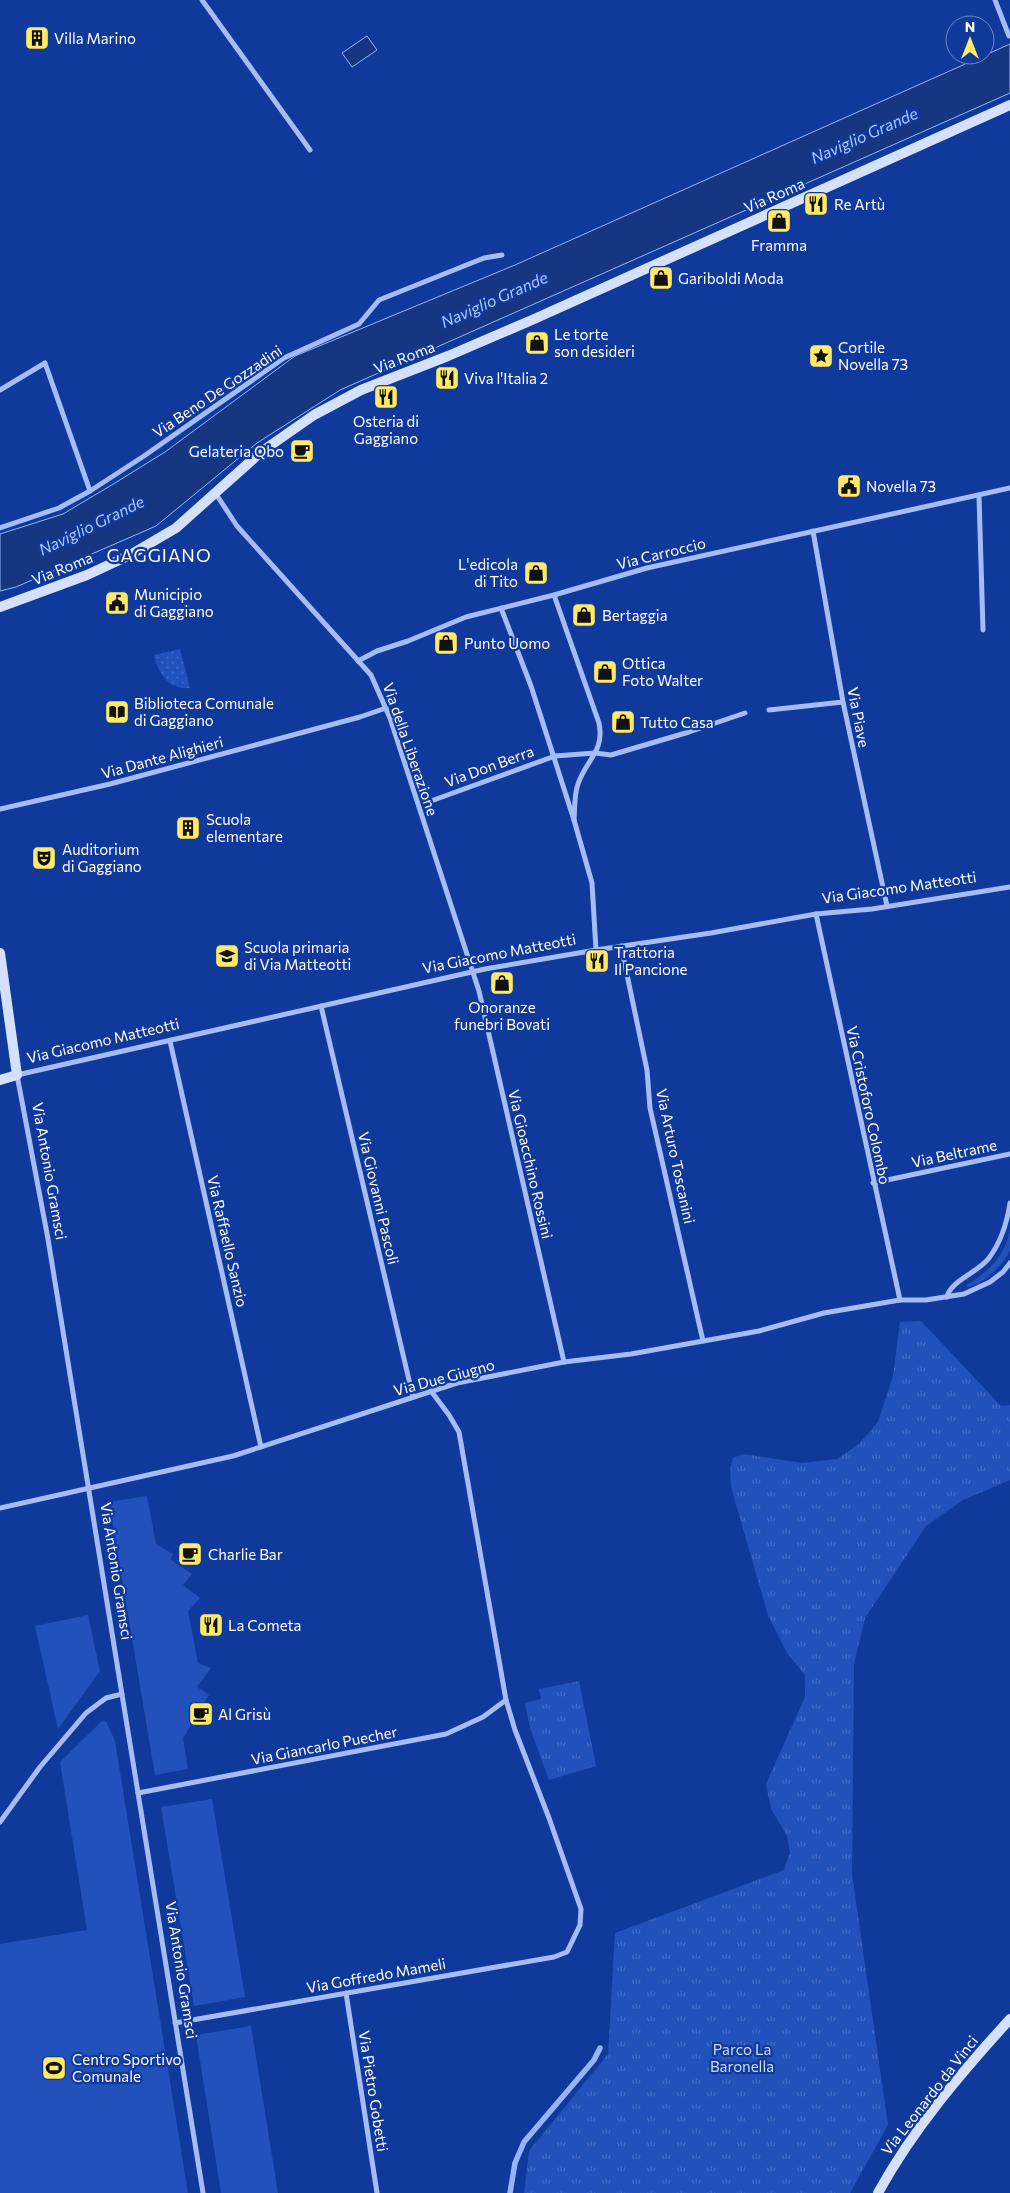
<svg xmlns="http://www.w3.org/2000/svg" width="1010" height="2193" font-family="Commissioner,sans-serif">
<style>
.grass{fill:#2351bb}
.park{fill:url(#park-tufts)}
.garden{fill:url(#garden-dots)}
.water{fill:#173682;stroke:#96b5f8}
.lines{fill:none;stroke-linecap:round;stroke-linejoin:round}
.stream{stroke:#96b5f8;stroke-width:5.5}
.street{stroke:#a4bdf5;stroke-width:5}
.secondary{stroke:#d5e0fd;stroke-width:10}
.labels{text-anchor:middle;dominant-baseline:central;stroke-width:4.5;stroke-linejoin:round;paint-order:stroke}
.poi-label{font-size:15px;fill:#fff;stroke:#10399c;text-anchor:start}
.street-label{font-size:15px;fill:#fff;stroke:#10399c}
.park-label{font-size:15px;fill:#cddcfe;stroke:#10399c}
.water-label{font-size:16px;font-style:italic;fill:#b1c8fb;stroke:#10399c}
.quarter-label{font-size:18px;letter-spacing:1px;fill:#fff;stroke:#10399c}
</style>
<defs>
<pattern id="park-tufts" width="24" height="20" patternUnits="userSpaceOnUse" patternTransform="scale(1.25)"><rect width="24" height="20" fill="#2351bb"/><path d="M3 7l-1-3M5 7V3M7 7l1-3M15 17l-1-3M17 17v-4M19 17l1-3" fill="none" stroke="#446bc5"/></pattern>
<pattern id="garden-dots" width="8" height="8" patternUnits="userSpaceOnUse" patternTransform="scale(1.25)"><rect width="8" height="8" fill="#2351bb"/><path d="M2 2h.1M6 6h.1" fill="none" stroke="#446bc5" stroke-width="1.8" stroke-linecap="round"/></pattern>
</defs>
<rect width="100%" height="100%" fill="#10399c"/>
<g class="grass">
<path d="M1010 1230C1010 1236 1010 1244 1010 1250 1006 1263 980 1287 967 1287V1285C988 1272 1005 1256 1010 1230Z"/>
<path d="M147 1496 156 1544 173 1554 171 1560 192 1574 183 1585 200 1598 188 1611 198 1663 211 1668 197 1687 209 1695 183 1738 188 1769 155 1775 109 1502Z"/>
<path d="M88 1615 100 1671 58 1729 35 1626Z"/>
<path d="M103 1720 107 1723 115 1741 188 2193H0V1944L87 1930 60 1762Z"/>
<path d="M212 1799 245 1997 194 2006 161 1807Z"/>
<path d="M251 2026 278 2193H221L196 2035Z"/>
</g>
<g class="park">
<path d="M921 1321 1001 1406 1010 1405V1480L963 1500 926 1526 865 1618 854 1664 852 1874 888 2125 850 2193H524L529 2151 608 2054 615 1933 784 1870 790 1853 787 1836 771 1809 766 1784 805 1697V1675L787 1653 768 1615 731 1487 730 1468 733 1458 743 1454 802 1463 837 1459 859 1444 878 1422 893 1376 900 1322Z"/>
<path d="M579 1681 596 1766 549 1780 530 1728 525 1703 541 1699 539 1689Z"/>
</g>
<path class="garden" d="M180 649 190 688C169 690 158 673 154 655Z"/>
<g class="water">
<path d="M367 36 377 50 352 67 342 53Z"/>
<path d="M1010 44V93L340 390 257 443 156 526 16 587 0 591V534L63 514 115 483 165 452 295 356 515 265Z"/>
</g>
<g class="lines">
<path class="stream" d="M510 2193 515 2163 524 2142 594 2060 600 2048"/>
<g class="street">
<path d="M202 0 310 150"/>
<path d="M995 0 1009 36"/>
<path d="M0 390 45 363 90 491"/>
<path d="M216 494 237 526 371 675 390 718 479 991 564 1362"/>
<path d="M979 496 983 630"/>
<path d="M0 528 59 508 90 491 144 456 284 358 359 324 379 300 484 258 502 255"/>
<path d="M813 531 843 702 887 906"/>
<path d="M501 608 531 686 574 820C575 808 574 795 578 784 586 760 605 751 599 723L554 595"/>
<path d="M358 661 377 651 408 641 466 617 554 595 647 568 1010 488"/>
<path d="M769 710 843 702"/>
<path d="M431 801 555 756 595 753 611 755 689 732 745 713"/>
<path d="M0 809 110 784 360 717 386 708"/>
<path d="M574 820 592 883 596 950"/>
<path d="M816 914 900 1300"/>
<path d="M621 946 647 1070 650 1108 703 1341"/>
<path d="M321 1006 413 1397"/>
<path d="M170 1041 261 1447"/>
<path d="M873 1183 1010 1154"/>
<path d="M947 1297C950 1281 979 1272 989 1258 1001 1242 1007 1223 1010 1203"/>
<path d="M0 1508 233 1456 457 1383 564 1362 631 1354 759 1331 824 1313 900 1300H926L964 1294 990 1282 1003 1272 1010 1263"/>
<path d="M138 1793 446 1734 483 1717 506 1700"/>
<path d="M0 1822 40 1767 86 1713 106 1698 122 1694"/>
<path d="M346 1993 377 2193"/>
<path d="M175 2023 554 1957 567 1952 580 1925 581 1909 549 1818 515 1730 506 1700 459 1432 449 1415 431 1391"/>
<path d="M203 2193 48 1239 17 1075 485 969 596 950 711 933 816 914 872 909 1010 887"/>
</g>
<g class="secondary">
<path d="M0 607 87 575 130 555 176 528 261 452 314 415 361 390 448 356 532 320 1010 105"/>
<path d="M0 953 17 1075 0 1080"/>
<path d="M878 2193C913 2129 961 2073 1010 2019"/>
</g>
</g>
<defs>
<symbol id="building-square" viewBox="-11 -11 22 22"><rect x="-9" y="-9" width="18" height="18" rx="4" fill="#ffea68" stroke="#10399c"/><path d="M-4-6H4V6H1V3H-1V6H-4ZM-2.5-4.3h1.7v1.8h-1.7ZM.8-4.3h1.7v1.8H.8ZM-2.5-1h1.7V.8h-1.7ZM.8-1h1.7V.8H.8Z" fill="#111"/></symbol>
<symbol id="restaurant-square" viewBox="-11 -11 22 22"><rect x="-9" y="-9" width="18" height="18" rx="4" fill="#ffea68" stroke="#10399c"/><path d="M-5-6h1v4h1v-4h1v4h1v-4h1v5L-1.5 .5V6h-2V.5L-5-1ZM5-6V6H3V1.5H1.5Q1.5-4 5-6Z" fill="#111"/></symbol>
<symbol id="shop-square" viewBox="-11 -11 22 22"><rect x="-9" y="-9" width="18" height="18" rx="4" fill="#ffea68" stroke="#10399c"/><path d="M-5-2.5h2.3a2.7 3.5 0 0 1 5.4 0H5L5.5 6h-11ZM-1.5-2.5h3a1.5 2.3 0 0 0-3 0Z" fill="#111"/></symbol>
<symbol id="sight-square" viewBox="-11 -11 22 22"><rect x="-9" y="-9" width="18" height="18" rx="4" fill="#ffea68" stroke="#10399c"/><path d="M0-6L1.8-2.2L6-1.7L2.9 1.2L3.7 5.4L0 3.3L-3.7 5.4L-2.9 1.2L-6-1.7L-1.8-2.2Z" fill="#111"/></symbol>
<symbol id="cafe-square" viewBox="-11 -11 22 22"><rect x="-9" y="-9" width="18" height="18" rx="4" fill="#ffea68" stroke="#10399c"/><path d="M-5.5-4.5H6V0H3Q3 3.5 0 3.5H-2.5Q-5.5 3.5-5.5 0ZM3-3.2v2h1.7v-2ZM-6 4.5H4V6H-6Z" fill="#111"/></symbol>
<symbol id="civic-square" viewBox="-11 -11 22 22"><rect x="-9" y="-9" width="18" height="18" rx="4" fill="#ffea68" stroke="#10399c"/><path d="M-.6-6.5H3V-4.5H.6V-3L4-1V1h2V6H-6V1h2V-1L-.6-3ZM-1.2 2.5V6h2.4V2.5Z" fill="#111"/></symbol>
<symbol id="library-square" viewBox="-11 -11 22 22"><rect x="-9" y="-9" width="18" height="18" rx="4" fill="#ffea68" stroke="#10399c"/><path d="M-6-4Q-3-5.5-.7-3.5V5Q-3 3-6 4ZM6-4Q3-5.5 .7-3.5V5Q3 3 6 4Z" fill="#111"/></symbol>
<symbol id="theatre-square" viewBox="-11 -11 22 22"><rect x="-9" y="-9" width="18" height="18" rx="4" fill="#ffea68" stroke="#10399c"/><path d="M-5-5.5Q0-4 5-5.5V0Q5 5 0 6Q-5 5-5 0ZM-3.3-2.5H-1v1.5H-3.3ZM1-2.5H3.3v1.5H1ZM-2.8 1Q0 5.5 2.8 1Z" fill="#111"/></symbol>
<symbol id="school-square" viewBox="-11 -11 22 22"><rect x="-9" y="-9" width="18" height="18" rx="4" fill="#ffea68" stroke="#10399c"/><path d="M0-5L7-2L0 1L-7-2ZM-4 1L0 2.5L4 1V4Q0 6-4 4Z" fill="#111"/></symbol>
<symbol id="stadium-square" viewBox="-11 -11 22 22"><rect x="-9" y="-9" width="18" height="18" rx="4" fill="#ffea68" stroke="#10399c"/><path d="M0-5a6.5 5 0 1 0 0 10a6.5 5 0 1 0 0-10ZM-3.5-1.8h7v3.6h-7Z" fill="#111"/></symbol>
</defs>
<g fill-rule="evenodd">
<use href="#building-square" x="23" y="24" width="28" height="28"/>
<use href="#restaurant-square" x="802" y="190" width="28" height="28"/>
<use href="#shop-square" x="765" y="207" width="28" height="28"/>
<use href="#shop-square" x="647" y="264" width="28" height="28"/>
<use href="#shop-square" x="523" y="329" width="28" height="28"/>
<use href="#sight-square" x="807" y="342" width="28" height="28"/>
<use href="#restaurant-square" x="433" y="364" width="28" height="28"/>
<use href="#restaurant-square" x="372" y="383" width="28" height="28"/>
<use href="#cafe-square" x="288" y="437" width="28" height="28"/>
<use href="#civic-square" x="835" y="472" width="28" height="28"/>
<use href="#shop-square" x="522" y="559" width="28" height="28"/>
<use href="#civic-square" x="103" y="589" width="28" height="28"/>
<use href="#shop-square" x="570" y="601" width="28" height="28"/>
<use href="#shop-square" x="432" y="629" width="28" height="28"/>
<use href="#shop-square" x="591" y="658" width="28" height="28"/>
<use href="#library-square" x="103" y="698" width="28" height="28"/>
<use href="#shop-square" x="609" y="708" width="28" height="28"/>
<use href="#building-square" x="174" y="814" width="28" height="28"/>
<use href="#theatre-square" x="30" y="844" width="28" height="28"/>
<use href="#school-square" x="213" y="942" width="28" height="28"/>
<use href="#restaurant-square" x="583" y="947" width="28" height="28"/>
<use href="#shop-square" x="488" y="969" width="28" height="28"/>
<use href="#cafe-square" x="176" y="1540" width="28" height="28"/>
<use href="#restaurant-square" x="197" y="1611" width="28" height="28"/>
<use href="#cafe-square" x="187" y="1700" width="28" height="28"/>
<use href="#stadium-square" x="40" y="2054" width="28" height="28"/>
</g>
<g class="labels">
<g class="poi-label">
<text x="54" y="38">Villa Marino</text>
<text x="834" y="204">Re Artù</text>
<text x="779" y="245" text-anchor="middle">Framma</text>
<text x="678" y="278">Gariboldi Moda</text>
<text x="554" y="334">Le torte<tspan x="554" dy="17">son desideri</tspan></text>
<text x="838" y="347">Cortile<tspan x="838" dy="17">Novella 73</tspan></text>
<text x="464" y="378">Viva l'Italia 2</text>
<text x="386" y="421" text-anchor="middle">Osteria di<tspan x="386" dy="17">Gaggiano</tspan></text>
<text x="284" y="451" text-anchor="end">Gelateria Qbo</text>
<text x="866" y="486">Novella 73</text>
<text x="518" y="564" text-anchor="end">L'edicola<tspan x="518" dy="17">di Tito</tspan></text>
<text x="134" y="594">Municipio<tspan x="134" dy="17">di Gaggiano</tspan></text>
<text x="602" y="615">Bertaggia</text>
<text x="464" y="643">Punto Uomo</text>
<text x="622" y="663">Ottica<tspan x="622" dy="17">Foto Walter</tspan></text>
<text x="134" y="703">Biblioteca Comunale<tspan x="134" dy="17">di Gaggiano</tspan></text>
<text x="640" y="722">Tutto Casa</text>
<text x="206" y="819">Scuola<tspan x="206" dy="17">elementare</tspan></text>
<text x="62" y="849">Auditorium<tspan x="62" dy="17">di Gaggiano</tspan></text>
<text x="244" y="947">Scuola primaria<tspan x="244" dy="17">di Via Matteotti</tspan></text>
<text x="614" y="952">Trattoria<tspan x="614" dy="17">Il Pancione</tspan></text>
<text x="502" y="1007" text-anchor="middle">Onoranze<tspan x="502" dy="17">funebri Bovati</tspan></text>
<text x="208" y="1554">Charlie Bar</text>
<text x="228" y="1625">La Cometa</text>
<text x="218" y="1714">Al Grisù</text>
<text x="72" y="2059">Centro Sportivo<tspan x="72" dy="17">Comunale</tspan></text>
</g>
<g class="street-label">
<text transform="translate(774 195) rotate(-24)">Via Roma</text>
<text transform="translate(404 357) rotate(-21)">Via Roma</text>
<text transform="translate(217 391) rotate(-34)">Via Beno De Gozzadini</text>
<text transform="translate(661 553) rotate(-14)">Via Carroccio</text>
<text transform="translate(62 568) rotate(-22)">Via Roma</text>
<text transform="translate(859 717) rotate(79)">Via Piave</text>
<text transform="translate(411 749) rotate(71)">Via della Liberazione</text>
<text transform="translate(162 757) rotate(-15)">Via Dante Alighieri</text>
<text transform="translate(489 766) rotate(-20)">Via Don Berra</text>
<text transform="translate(899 887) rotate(-8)">Via Giacomo Matteotti</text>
<text transform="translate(499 953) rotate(-11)">Via Giacomo Matteotti</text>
<text transform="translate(103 1040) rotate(-13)">Via Giacomo Matteotti</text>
<text transform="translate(869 1105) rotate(78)">Via Cristoforo Colombo</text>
<text transform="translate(954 1153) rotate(-12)">Via Beltrame</text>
<text transform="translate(676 1156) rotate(78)">Via Arturo Toscanini</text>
<text transform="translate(531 1164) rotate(77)">Via Gioacchino Rossini</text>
<text transform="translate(50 1171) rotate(80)">Via Antonio Gramsci</text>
<text transform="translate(379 1198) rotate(77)">Via Giovanni Pascoli</text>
<text transform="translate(228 1241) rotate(77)">Via Raffaello Sanzio</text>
<text transform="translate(444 1377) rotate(-15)">Via Due Giugno</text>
<text transform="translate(117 1571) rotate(81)">Via Antonio Gramsci</text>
<text transform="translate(324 1745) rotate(-11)">Via Giancarlo Puecher</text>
<text transform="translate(182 1970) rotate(81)">Via Antonio Gramsci</text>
<text transform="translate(376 1975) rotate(-10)">Via Goffredo Mameli</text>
<text transform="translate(374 2091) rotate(81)">Via Pietro Gobetti</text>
<text transform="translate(929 2095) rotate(-52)">Via Leonardo da Vinci</text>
</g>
<g class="park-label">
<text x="742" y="2049">Parco La<tspan x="742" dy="17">Baronella</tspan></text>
</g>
<g class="water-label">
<text transform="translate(864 135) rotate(-24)">Naviglio Grande</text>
<text transform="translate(494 299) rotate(-24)">Naviglio Grande</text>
<text transform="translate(91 525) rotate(-26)">Naviglio Grande</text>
</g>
<g class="quarter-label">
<text x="159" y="555">GAGGIANO</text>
</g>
</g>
<g transform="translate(970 40)"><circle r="24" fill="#10399c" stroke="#7088c4"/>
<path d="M0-4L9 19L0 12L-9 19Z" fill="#ffea68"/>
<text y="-8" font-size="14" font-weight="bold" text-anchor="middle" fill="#ffffff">N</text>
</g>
</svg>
